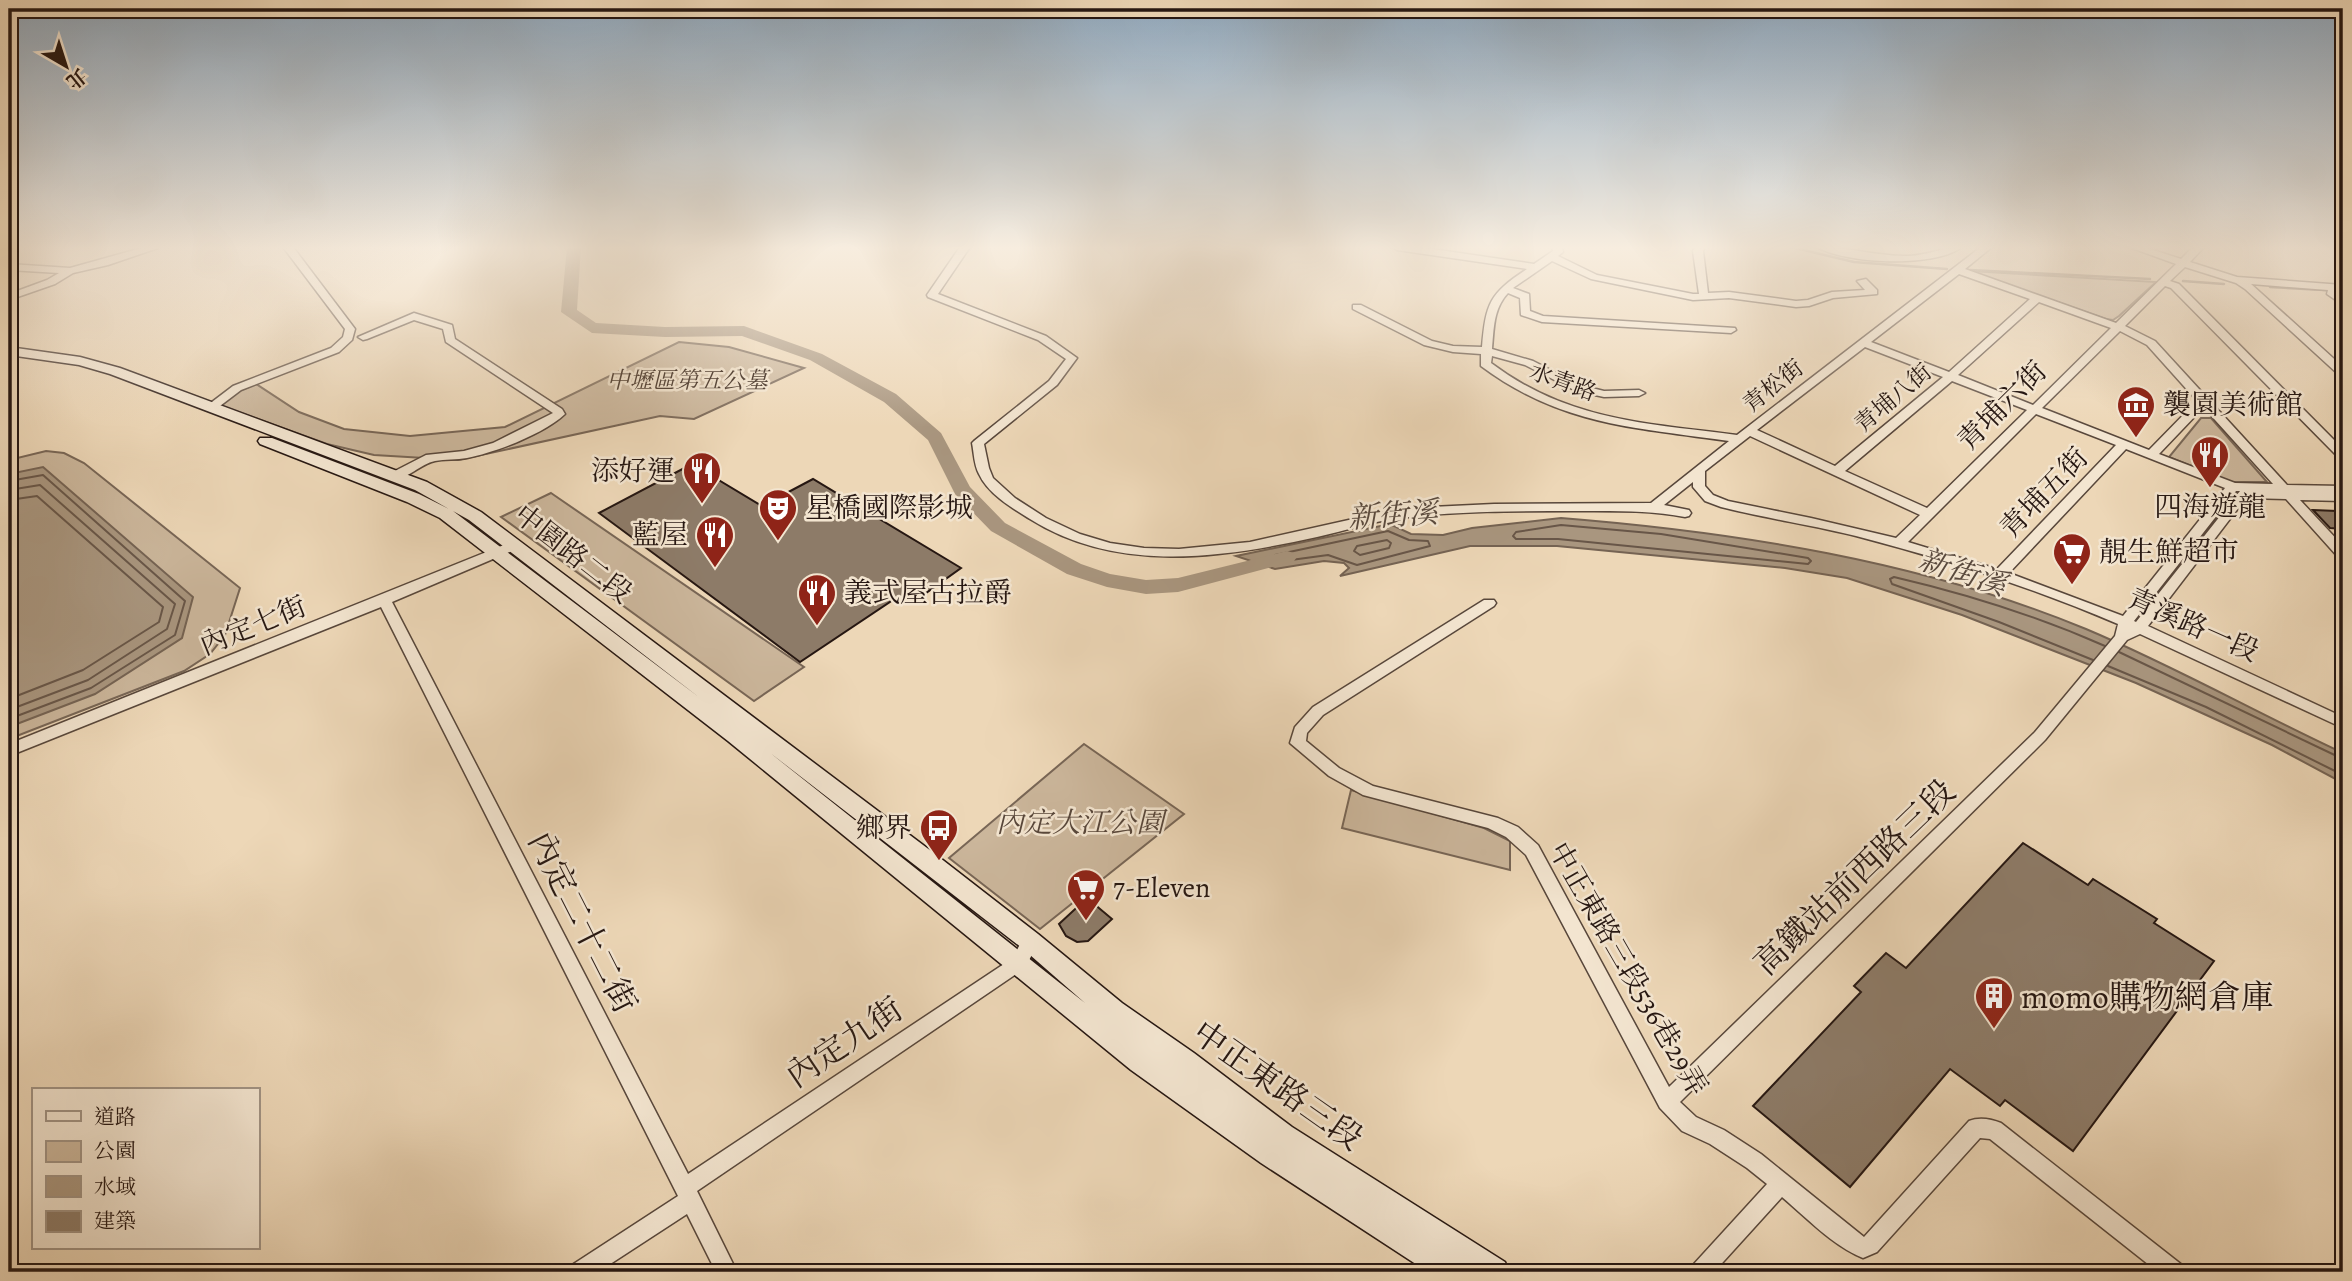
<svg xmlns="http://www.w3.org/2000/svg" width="2352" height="1281" font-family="Alegreya,'Noto Serif TC',serif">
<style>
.green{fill:#cbb69b;stroke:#786656;stroke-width:2}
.water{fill:#a9967f;stroke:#756353;stroke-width:2}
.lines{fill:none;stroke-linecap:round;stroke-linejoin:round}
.shore{stroke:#685648;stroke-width:2}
.stream{stroke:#756353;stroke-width:2.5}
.river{fill:#a9967f;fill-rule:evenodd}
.building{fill:#8d7b68;stroke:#261712;stroke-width:2}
.street-casing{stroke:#58473b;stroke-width:3}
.secondary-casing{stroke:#261712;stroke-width:3}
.street{fill:#f3e5d0;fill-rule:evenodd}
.secondary{fill:#f3e5d0;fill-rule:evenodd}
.labels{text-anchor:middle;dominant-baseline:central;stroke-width:5;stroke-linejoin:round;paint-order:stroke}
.far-park-label{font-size:23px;font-style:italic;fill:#58473b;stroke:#f3e5d0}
.far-street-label{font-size:23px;fill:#261712;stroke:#f3e5d0}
.poi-label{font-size:28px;fill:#261712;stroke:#f3e5d0;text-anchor:start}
.street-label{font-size:28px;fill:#261712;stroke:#f3e5d0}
.park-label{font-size:28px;font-style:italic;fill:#58473b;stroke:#f3e5d0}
.water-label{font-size:30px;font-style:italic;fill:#5a4a3e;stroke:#f3e5d0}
.near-street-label{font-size:33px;fill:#261712;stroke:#f3e5d0}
.near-poi-label{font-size:33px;fill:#261712;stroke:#f3e5d0;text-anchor:start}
</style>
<rect width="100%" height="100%" fill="#edd7b7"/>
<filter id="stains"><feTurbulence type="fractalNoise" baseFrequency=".00286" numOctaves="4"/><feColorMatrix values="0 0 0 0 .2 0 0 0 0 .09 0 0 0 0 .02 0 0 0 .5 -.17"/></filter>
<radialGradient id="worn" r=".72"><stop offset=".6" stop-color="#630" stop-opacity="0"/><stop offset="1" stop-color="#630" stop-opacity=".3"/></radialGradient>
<g class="green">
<path d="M1969 271 2156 282 2119 316 2113 320 2106 319Z"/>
<path d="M679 342 729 347 804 368 694 419 660 416 458 460 374 455 327 444 219 405 232 394 256 384 299 412 344 429 410 436 505 427Z"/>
<path d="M2201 418H2211L2267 482H2231L2169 457Z"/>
<path d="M46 451 64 453 84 463 240 588 225 635 210 654 184 671 9 739V460Z"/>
<path d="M551 493 804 667 754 701 501 517Z"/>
<path d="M1084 744 1184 814 1040 929 949 858Z"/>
<path d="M1351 790 1484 828 1510 841V870L1342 828Z"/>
</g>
<g class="water">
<path d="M43 467 193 597 182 638 95 694 9 727V474Z"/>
<path d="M1561 518C1736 532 1922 561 2086 629 2174 666 2257 713 2343 753V783L2272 745 2136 683 1962 615 1847 578 1785 568 1557 546H1470L1340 576 1349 568 1344 563 1324 561 1275 569 1236 556 1390 524 1411 534 1443 535 1472 528Z"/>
</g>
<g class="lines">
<g class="shore">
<path d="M9 481 43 475 185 601 175 635 91 688 9 719"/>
<path d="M9 490 40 485 175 604 167 629 88 680 9 710"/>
<path d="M9 500 37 496 163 607 159 622 83 670 9 699"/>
<path d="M1561 525 1661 534 1808 558 1811 561 1808 564 1558 539H1516L1513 536 1516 532Z"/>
<path d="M1388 531 1409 540 1428 541 1430 546 1357 565 1328 555 1276 562 1272 559 1275 555Z"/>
<path d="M1387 540 1391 543 1389 548 1360 555 1354 551 1357 546Z"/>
<path d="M2119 652 2343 759"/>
<path d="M2093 660 1999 622 1892 584 1890 579 1894 577C1967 594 2037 616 2105 646"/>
<path d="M2108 666 2206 707 2343 775"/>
</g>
<g class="stream">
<path d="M1791 247 1854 262 1947 269"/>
<path d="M1970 270 2150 279"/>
<path d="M2183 281 2224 284"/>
<path d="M2270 287 2343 291"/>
</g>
<path class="river" d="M567 247H581L577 310 596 323 665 327 744 326 822 354 896 394 941 433 970 487 1005 523 1081 564 1110 574 1146 580 1178 578 1287 551 1294 553 1297 557 1294 561 1178 592 1146 594 1107 587 1067 574 991 531 955 494 928 440 884 402 810 360 742 336 665 337 592 333 561 312Z"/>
</g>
<g class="building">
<path d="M692 464 762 506 813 479 961 568 912 603 899 596 800 662 599 513Z"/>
<path d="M2313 510 2337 511 2343 518V529L2330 528Z"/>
<path d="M2023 843 2088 885 2093 879 2157 919 2154 923 2214 961 2073 1151 2005 1100 2000 1106 1950 1069 1850 1187 1753 1106 1861 992 1854 986 1886 953 1906 968Z"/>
<path d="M1087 898 1112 919 1088 941 1077 942 1066 936 1059 924Z"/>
</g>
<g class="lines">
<defs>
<g id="street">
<path d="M145 247H161L108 265 73 273 55 284 9 300V294L47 280 59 273 9 270V264L70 268Z"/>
<path d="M283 247H293L355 329 352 340 339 352 241 390 216 409H208V405L233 386 331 348 343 337 345 329Z"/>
<path d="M960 247H970L938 294 1046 336 1077 358 1057 385 984 444 989 468 993 478 1015 498 1046 518 1080 534 1110 543 1144 548 1179 549 1250 542 1380 513 1431 507 1494 504 1651 503 1729 441C1635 428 1560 425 1481 366V354L1453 352 1424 345 1353 309V305H1361L1432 341 1453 346 1482 347C1486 303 1489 294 1527 269L1397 250 1392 247H1419L1534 264 1553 251 1552 247H1562L1563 252 1558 256 1597 275 1693 294H1699L1693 251 1695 247H1705L1703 251 1708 293 1729 292 1796 301 1808 300 1832 292 1865 290 1857 281 1866 279 1877 290V294L1833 298 1809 306 1796 307 1729 298 1693 300 1591 279 1552 261 1513 288 1529 294 1530 311 1543 316 1735 328 1736 330 1731 333 1542 322 1521 315 1520 298 1508 293C1493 309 1494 329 1492 349L1533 361 1580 385 1604 391 1639 390 1645 393 1639 396 1604 397 1576 391 1525 365 1492 356 1491 363C1568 421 1645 423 1737 435L1981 247H1992L1965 269 2116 323 2176 264 2129 247H2144L2181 259 2193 247H2204L2190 262 2237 277 2343 285V291L2335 290 2343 297V305L2327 294 2328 290 2251 284 2343 367V376L2339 375 2245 289 2236 283 2185 267 2170 281 2179 284 2343 449V459L2339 458 2171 288 2165 286 2125 326 2155 341 2287 485 2343 486V501L2300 500 2343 546V558L2338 557 2286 499 2246 498 2148 626 2343 717V728L2140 634 2127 640 2045 740 1680 1102 1696 1117 1724 1130 1761 1154 1864 1237 1969 1121C1979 1117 1991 1119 2001 1123L2182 1265 2185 1272H2158L1990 1139 1980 1138 1877 1252 1863 1258C1833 1246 1807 1218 1782 1197L1714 1272H1690L1693 1265 1767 1184 1747 1168 1710 1144 1682 1131 1660 1108 1526 855 1506 837 1488 828 1363 795 1329 776 1290 743 1295 727 1313 707 1484 600H1494L1496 603 1494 606 1323 715 1307 733 1306 741 1339 768 1373 786 1498 818 1518 827 1538 845 1669 1087 2035 732 2115 636 2118 624C2033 588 1945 559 1856 536 1811 525 1765 518 1721 507L1705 501 1693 487V482L1664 505 1689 510 1691 513 1689 516 1685 517C1648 510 1612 511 1574 511 1516 511 1458 511 1400 518 1372 521 1345 531 1317 537 1223 558 1117 574 1030 519 1012 508 988 494 979 474 974 465 974 453 972 443L974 441 1049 381 1066 359 1038 340 928 297 927 295ZM1959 274 2030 299 1949 372 1871 342ZM2039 302 2111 328 2033 405 1958 375ZM2120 331 2147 345 2199 403 2194 404 2149 450 2042 408ZM1865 347 1943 377 1835 466 1757 430ZM1952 381 2027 410 1927 508 1845 471ZM2201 410H2206L2273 484 2235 483 2159 454ZM2036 414 2116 445 1997 569 1908 542ZM1750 436 1920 515 1896 538 1811 518 1728 501 1713 495 1705 486V471ZM2126 449 2225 488 2123 616 2009 573ZM2236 491H2240L2136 622 2134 621Z"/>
<path d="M1817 247C1847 247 1876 256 1907 256 1926 256 1943 247 1962 247 1934 268 1846 264 1817 247Z"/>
<path d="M414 313 452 325 455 339 562 409 565 414C544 434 496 452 467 458 457 460 445 459 435 461 420 464 406 481 391 479L389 476 391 473 426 455 464 451 493 443 553 413 446 342 443 329 414 320 367 339 363 340 358 337Z"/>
<path d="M514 541 519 542 520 545 519 548 392 602 688 1174 1013 958 1024 936 1030 933 1036 936 1039 941 1025 968 697 1191 737 1272H716L687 1214 598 1272H569L572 1265 678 1196 381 607 9 756V744Z"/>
</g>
<path id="secondary" d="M9 347 80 357 120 368 427 482 481 512 935 854 1038 934 1122 1003 1194 1053 1292 1127 1505 1262 1509 1272H1428L1261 1163 1131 1070 728 741 440 518 407 502 260 444 258 441 260 438H272L419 494 449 509 415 490 110 374 79 365 9 355ZM453 511 469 520 700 698ZM769 752 1022 948 1085 1003Z"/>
</defs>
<use href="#street" class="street-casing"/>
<use href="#secondary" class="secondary-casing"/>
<use href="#street" class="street"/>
<use href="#secondary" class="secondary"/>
</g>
<linearGradient id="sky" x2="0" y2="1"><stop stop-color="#8fa8be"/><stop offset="0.58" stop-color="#f7eddf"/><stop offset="1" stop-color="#f7eddf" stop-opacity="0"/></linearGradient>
<rect width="2352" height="427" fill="url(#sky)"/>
<defs>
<symbol id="museum-pin" viewBox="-11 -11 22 30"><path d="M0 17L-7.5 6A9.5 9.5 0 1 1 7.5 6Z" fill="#8f2418" stroke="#f3e5d0"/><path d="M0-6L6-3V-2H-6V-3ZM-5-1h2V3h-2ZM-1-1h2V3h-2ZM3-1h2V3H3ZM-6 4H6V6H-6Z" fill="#fff"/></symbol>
<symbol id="restaurant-pin" viewBox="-11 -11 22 30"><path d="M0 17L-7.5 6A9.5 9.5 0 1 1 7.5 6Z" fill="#8f2418" stroke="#f3e5d0"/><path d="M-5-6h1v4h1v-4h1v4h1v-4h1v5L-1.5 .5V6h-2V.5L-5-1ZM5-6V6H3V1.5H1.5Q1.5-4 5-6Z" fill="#fff"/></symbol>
<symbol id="theatre-pin" viewBox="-11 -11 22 30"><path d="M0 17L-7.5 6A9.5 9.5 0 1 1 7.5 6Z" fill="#8f2418" stroke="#f3e5d0"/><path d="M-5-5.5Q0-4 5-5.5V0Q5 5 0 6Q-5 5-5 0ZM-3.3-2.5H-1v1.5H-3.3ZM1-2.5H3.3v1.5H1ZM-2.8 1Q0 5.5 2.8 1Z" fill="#fff"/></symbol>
<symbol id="supermarket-pin" viewBox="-11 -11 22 30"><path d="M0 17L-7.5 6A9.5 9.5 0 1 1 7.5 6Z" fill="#8f2418" stroke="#f3e5d0"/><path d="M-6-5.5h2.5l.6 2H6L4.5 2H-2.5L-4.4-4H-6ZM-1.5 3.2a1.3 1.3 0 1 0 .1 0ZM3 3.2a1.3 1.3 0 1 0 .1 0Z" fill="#fff"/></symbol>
<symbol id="bus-pin" viewBox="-11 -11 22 30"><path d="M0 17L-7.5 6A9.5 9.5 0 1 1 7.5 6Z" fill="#8f2418" stroke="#f3e5d0"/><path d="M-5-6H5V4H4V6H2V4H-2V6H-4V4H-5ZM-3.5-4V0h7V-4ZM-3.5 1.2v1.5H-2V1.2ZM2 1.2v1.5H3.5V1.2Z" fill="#fff"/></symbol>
<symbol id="building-pin" viewBox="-11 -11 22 30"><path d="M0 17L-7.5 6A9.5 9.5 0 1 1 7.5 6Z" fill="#8f2418" stroke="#f3e5d0"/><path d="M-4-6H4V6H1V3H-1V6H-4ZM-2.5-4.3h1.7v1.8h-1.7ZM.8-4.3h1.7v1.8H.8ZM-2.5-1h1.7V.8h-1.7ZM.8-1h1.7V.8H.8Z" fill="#fff"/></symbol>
</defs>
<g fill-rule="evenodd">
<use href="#museum-pin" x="2114" y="383" width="44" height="60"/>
<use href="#restaurant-pin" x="2188" y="433" width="44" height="60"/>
<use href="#restaurant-pin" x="680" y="449" width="44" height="60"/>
<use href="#theatre-pin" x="756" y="486" width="44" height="60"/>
<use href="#restaurant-pin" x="693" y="513" width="44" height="60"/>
<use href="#supermarket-pin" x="2050" y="530" width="44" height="60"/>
<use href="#restaurant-pin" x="795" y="571" width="44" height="60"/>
<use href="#bus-pin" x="917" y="806" width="44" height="60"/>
<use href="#supermarket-pin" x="1064" y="866" width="44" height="60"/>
<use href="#building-pin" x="1972" y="974" width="44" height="60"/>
</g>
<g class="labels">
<g class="far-park-label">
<text x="687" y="380">中壢區第五公墓</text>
</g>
<g class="far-street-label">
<text transform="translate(1563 382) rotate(20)">水青路</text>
<text transform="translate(1773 386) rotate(-38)">青松街</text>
<text transform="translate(1893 398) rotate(-40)">青埔八街</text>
</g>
<g class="poi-label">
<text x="2163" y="405">襲園美術館</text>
<text x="675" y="471" text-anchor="end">添好運</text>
<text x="2210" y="507" text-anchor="middle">四海遊龍</text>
<text x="805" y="508">星橋國際影城</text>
<text x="688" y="535" text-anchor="end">藍屋</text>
<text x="2099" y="552">靚生鮮超市</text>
<text x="844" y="593">義式屋古拉爵</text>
<text x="912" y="828" text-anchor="end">鄉界</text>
<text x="1113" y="888">7-Eleven</text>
</g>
<g class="street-label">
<text transform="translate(2002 406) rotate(-45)">青埔六街</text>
<text transform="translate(2044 493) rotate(-46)">青埔五街</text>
<text transform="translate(573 554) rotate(38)">中園路二段</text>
<text transform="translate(2193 625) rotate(24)">青溪路一段</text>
<text transform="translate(253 626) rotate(-22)">內定七街</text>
<text transform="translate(1628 969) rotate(60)">中正東路三段536巷29弄</text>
</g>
<g class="park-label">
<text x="1080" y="823">內定大江公園</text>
</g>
<g class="water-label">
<text transform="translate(1393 515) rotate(-4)">新街溪</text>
<text transform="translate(1963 572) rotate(18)">新街溪</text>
</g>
<g class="near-street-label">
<text transform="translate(1854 877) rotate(-44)">高鐵站前西路三段</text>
<text transform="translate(583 922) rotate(63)">內定二十二街</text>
<text transform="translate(844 1042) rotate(-34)">內定九街</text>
<text transform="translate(1278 1085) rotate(35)">中正東路三段</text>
</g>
<g class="near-poi-label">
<text x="2021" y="996">momo購物網倉庫</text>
</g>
</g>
<rect width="2352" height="1281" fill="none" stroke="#edd7b7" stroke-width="35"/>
<rect x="10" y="10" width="2331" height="1260" fill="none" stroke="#261712" stroke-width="3.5"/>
<rect x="18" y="18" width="2317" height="1246" fill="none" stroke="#261712" stroke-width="2"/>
<rect x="32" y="1088" width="228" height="161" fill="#f3e5d0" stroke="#a19384" stroke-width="2"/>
<rect x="46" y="1111" width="35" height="10" fill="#f3e5d0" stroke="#a19384" stroke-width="2"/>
<text x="94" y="1124" font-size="21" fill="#261712">道路</text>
<rect x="46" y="1141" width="35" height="21" fill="#cbb69b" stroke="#a19384" stroke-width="2"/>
<text x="94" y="1158" font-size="21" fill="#261712">公園</text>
<rect x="46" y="1176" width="35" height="21" fill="#a9967f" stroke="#a19384" stroke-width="2"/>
<text x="94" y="1194" font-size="21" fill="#261712">水域</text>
<rect x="46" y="1211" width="35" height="21" fill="#8d7b68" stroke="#a19384" stroke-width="2"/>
<text x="94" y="1228" font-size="21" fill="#261712">建築</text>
<g transform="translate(66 66) rotate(141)" stroke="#f3e5d0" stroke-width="5" paint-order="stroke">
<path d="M0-5L12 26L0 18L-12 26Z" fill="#261712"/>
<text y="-10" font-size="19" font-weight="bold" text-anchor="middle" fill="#261712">北</text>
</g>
<rect width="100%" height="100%" filter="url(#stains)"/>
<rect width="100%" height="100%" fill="url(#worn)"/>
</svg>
